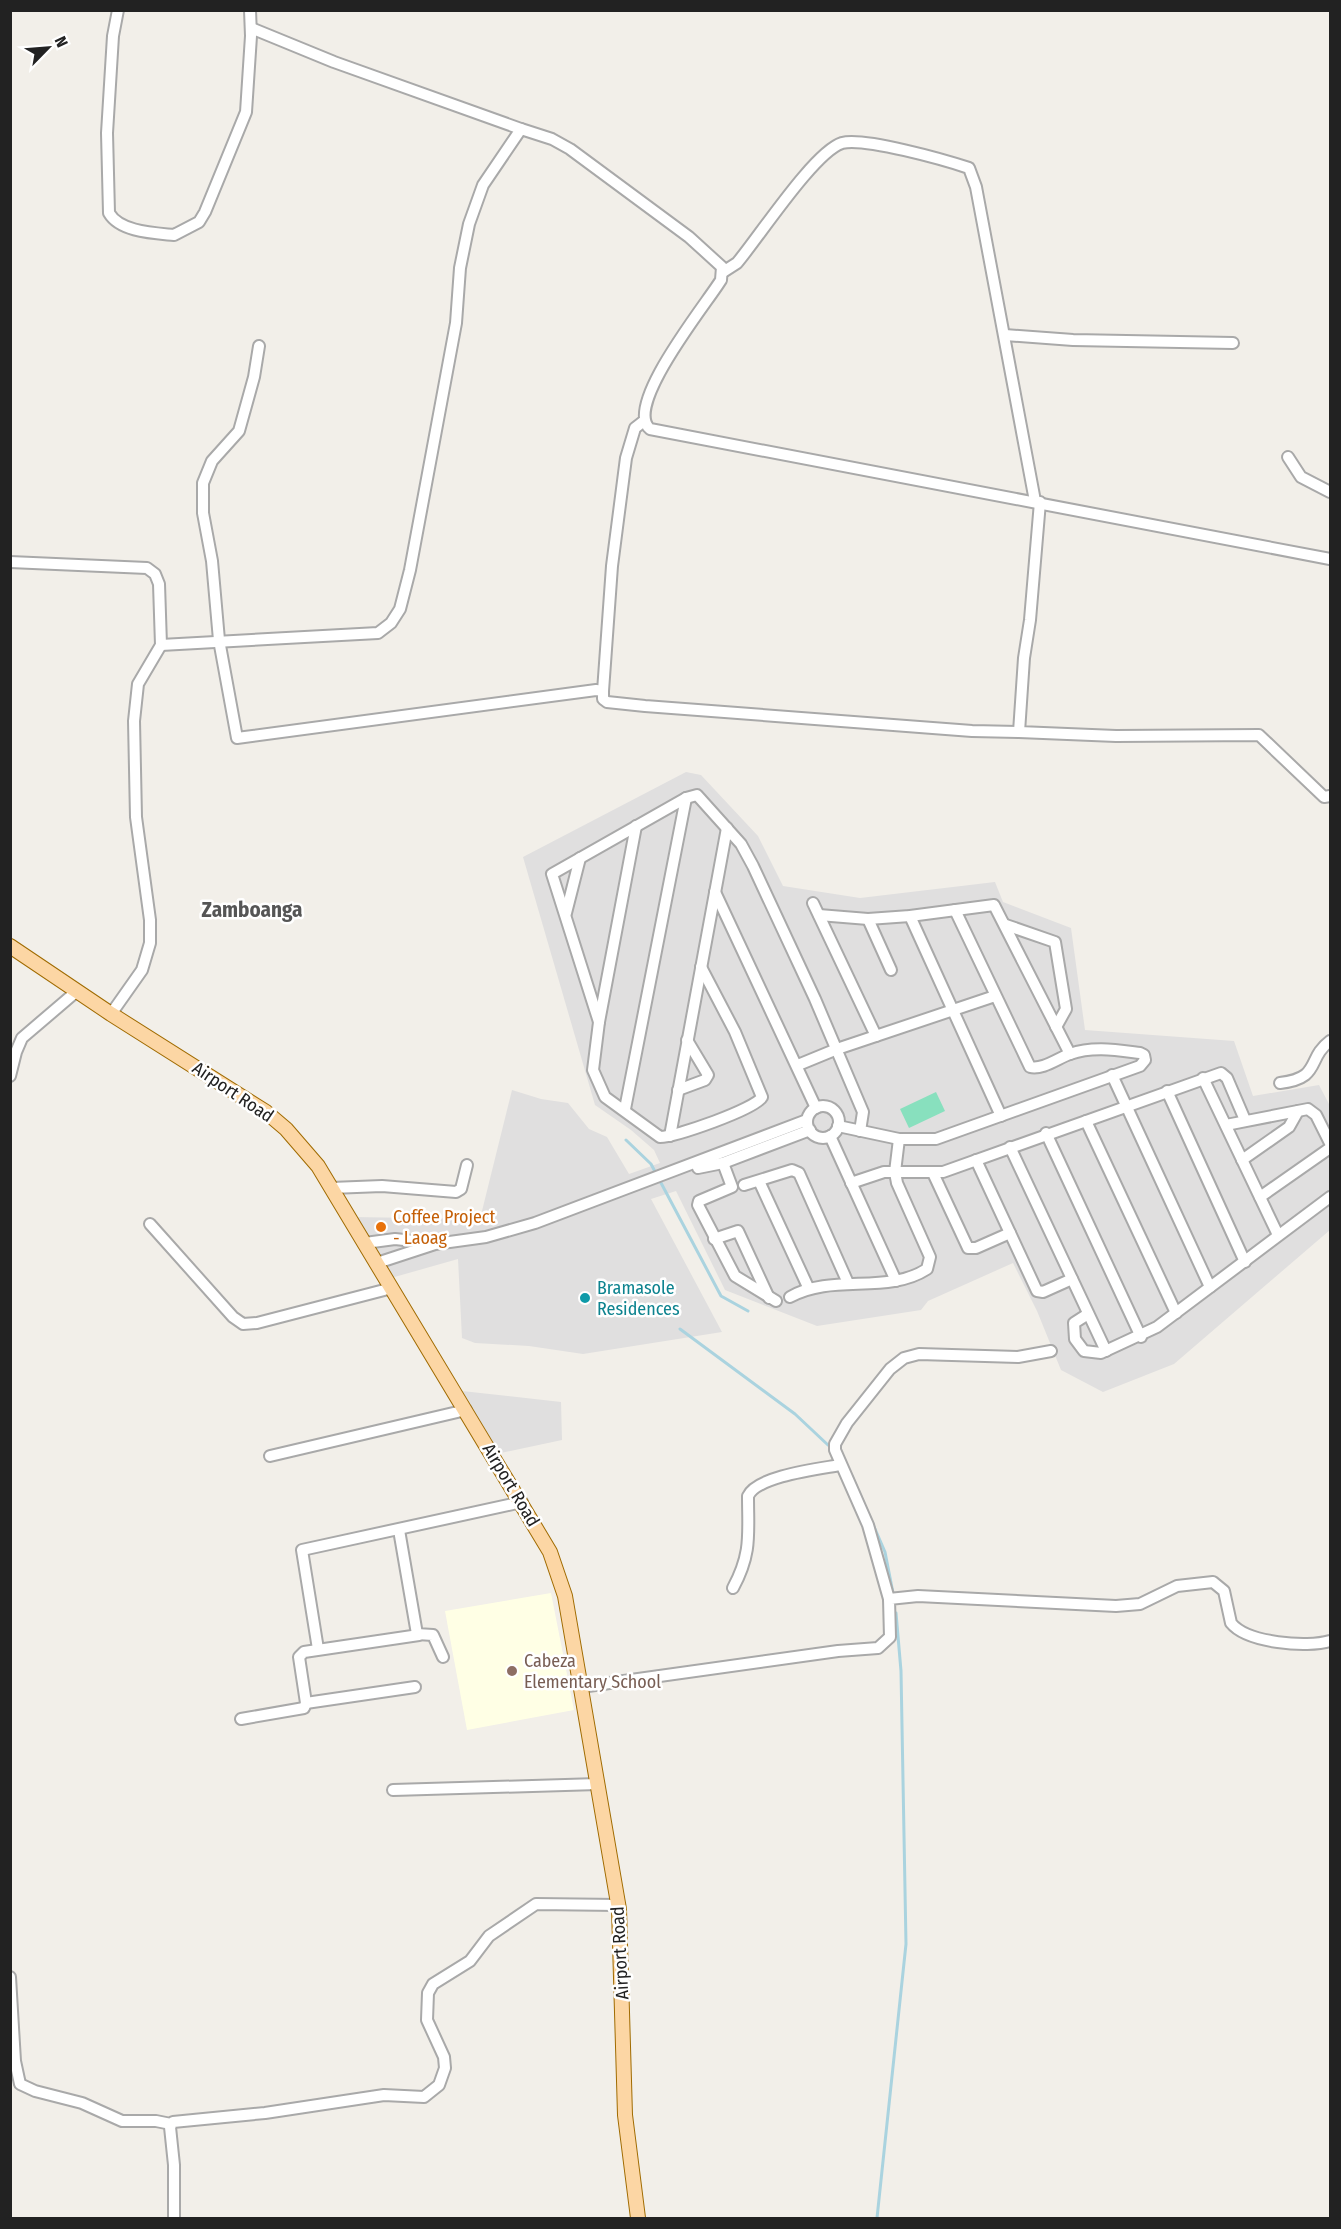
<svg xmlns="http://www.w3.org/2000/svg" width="1341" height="2229" font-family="'Fira Sans Condensed',sans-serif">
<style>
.residential{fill:#e0dfdf}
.education{fill:#ffffe5}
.pitch{fill:#88e0be}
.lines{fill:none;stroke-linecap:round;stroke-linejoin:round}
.stream{stroke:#aad3df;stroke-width:3}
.minor-casing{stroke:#a9a9a9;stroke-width:14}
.major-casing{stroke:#a06b00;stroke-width:16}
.minor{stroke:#fff;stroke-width:10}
.major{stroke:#fcd6a4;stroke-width:14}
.food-dot{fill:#e8710a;stroke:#fff;stroke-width:2}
.culture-dot{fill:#0f9aa8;stroke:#fff;stroke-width:2}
.education-dot{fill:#8d6e63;stroke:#fff;stroke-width:2}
.labels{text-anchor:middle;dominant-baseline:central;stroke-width:5;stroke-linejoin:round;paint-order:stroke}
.street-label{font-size:18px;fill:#222;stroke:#fff}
.food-label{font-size:18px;fill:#c56008;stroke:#fff;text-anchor:start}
.culture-label{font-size:18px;fill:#0d838f;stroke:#fff;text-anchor:start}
.education-label{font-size:18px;fill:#785e54;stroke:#fff;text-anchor:start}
.quarter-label{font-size:21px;font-weight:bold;fill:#555;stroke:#fff}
</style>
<rect width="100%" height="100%" fill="#f2efe9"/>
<g class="residential">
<path d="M686 772 701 775 758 836 783 886 860 898 995 882 1003 902 1071 928 1085 1030 1234 1041 1253 1096 1319 1085 1330 1106V1230L1174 1364 1103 1392 1061 1370 1037 1311 1013 1263 928 1301 921 1310 817 1326 725 1290 676 1191 651 1199 722 1332 583 1354 529 1346 475 1343 462 1338 458 1259 391 1278 352 1217 480 1219 512 1090 541 1099 568 1103 589 1129 607 1137 629 1174 660 1163 654 1150 631 1130 595 1105 523 857Z"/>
<path d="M462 1391 561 1402 562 1440 496 1454Z"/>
</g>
<path class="education" d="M551 1593 574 1710 467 1730 445 1611Z"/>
<path class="pitch" d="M936 1092 945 1111 909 1128 900 1109Z"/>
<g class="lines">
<g class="stream">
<path d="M626 1140 651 1164 721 1296 748 1311"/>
<path d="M680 1329 795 1414 828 1445"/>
<path d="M852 1476 885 1552 893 1593"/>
<path d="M877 2218 906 1944 901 1671 896 1613"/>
</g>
<defs>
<g id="minor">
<path d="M118 10 113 36 107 133 109 213C120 232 154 233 174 235L199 222 205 212 246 112 251 36 250 10"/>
<path d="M251 28 334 62 521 129"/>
<path d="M723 272 737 263C759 237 814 152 842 143 864 137 945 160 969 168L976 187 1035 501"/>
<path d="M1005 335 1073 340 1233 343"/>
<path d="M259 346 254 377 239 431 212 461 203 483V513L212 561 219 640 237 738 596 690 603 691V699L607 702 645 706 972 731 1019 732"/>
<path d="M1288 457 1301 477 1330 492"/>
<path d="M1040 502 1030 620 1024 658 1019 732 1116 736 1259 735 1324 797 1330 796"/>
<path d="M10 562 147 568 155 574 159 584 161 645 138 684 134 721 136 817 150 920V943L142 970 111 1014"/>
<path d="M161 645 378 633 391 623 400 609 410 570 456 323 460 268 469 224 483 185 521 129 552 139 570 149 689 237 722 267 721 280C707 303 623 406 650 429L1330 559"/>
<path d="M603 691 612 566 626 458 635 428 644 421"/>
<path d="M636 826 599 1022 593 1070 605 1097 660 1137C675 1137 756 1109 762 1097L735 1032 701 967"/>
<path d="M715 892 816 1108"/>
<path d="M813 903 876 1036"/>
<path d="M566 913 580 858"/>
<path d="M819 915 868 919 910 916 994 905 1070 1054"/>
<path d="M910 916 1001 1116"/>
<path d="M868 919 891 970"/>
<path d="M1006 925 1055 942 1066 1009 1056 1027"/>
<path d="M599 1022 552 874 686 798 697 795 741 844 753 866 815 999 863 1112 860 1131"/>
<path d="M798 1065 837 1049 995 996"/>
<path d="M1112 1075 1210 1287"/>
<path d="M10 1076 16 1052 22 1038 77 991"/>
<path d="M1203 1078 1278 1235"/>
<path d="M1280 1083C1322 1078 1306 1059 1330 1041"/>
<path d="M678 1090 705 1080 708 1075 687 1040"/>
<path d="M1167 1091 1245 1262"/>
<circle cx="823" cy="1122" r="16"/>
<path d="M625 1109 686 798"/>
<path d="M1086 1121 1176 1313"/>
<path d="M1226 1125 1308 1109 1316 1115 1330 1143"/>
<path d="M838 1126 899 1139H936L1140 1066 1145 1060 1144 1055 1140 1053C1116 1050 1093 1046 1070 1054 1058 1058 1043 1070 1030 1067L955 910"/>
<path d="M1046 1133 1141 1337"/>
<path d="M670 1136 727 828"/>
<path d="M830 1136 896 1281"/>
<path d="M1010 1147 1106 1351"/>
<path d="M976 1160 1037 1291 1043 1292 1072 1279"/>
<path d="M1242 1160 1289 1127 1298 1111"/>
<path d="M723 1163 732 1187 699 1201 698 1205 735 1276 776 1301"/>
<path d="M698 1168 723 1163 810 1130"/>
<path d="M933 1173 968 1248H976L1010 1233"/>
<path d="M759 1181 808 1287"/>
<path d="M851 1183 884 1172H943L1221 1073 1227 1078 1245 1120"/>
<path d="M744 1185 792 1170 799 1173 848 1283"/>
<path d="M331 1188 382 1186 456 1192 461 1189 467 1165"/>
<path d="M1260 1197 1330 1148"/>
<path d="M150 1224 233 1317 243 1324 257 1323 392 1288"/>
<path d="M714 1239 738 1231 769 1298"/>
<path d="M365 1243 395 1239 432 1243"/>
<path d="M377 1263 435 1244 486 1237 535 1223 807 1120"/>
<path d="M790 1297C833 1273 887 1295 927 1269L930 1257 897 1183 895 1172 899 1139"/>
<path d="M1088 1314 1074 1323 1075 1339 1084 1351 1101 1353 1157 1327 1330 1197"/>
<path d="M270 1456 466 1410"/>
<path d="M399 1530 417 1634 433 1635 443 1657"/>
<path d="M733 1588C752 1553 748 1534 748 1496 757 1476 818 1469 840 1465"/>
<path d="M889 1599 868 1525 835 1450V1444L847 1423 890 1369 904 1358 919 1354 1018 1357 1051 1351"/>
<path d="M318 1649 302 1550 522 1502"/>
<path d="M581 1687 838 1651 878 1648 890 1637 889 1599 918 1596 1116 1606 1140 1604 1177 1586 1213 1582 1224 1591 1231 1623C1247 1643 1307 1648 1330 1641"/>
<path d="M306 1703 415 1687"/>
<path d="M241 1719 304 1708 306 1703 299 1657 304 1652 419 1635"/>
<path d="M393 1790 598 1784"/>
<path d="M10 1977 15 2061 20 2084 35 2091 82 2103 122 2121H156L171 2124"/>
<path d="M174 2218V2165L170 2127 173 2122 265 2113 384 2095 424 2097 439 2085 445 2068 444 2057 427 2020 428 1993 433 1984 470 1961 489 1936 536 1904 618 1905"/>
</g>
<path id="major" d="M10 946 111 1014 266 1112 286 1129 318 1166 550 1552 565 1596 619 1909 625 2115 638 2218"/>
</defs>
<use href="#minor" class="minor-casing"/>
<use href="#major" class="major-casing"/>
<use href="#minor" class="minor"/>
<use href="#major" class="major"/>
</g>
<circle class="food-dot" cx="381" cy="1227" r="6"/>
<circle class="culture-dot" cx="585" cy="1298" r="6"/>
<circle class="education-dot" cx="512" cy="1671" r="6"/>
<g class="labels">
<g class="street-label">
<text transform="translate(233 1092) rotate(34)">Airport Road</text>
<text transform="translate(511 1485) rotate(59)">Airport Road</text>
<text transform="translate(620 1953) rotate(-93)">Airport Road</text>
</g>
<g class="food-label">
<text x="393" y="1217">Coffee Project<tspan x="393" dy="21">- Laoag</tspan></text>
</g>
<g class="culture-label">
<text x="597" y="1288">Bramasole<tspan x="597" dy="21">Residences</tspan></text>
</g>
<g class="education-label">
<text x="524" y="1661">Cabeza<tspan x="524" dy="21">Elementary School</tspan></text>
</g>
<g class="quarter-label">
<text x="252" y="910">Zamboanga</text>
</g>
</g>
<rect width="1341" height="2229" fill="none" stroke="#222222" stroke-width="24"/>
<g transform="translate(48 48) rotate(65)" stroke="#ffffff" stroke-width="4.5" paint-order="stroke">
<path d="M0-4.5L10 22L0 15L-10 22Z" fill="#222222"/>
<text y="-9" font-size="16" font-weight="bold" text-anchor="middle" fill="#222222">N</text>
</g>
</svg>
